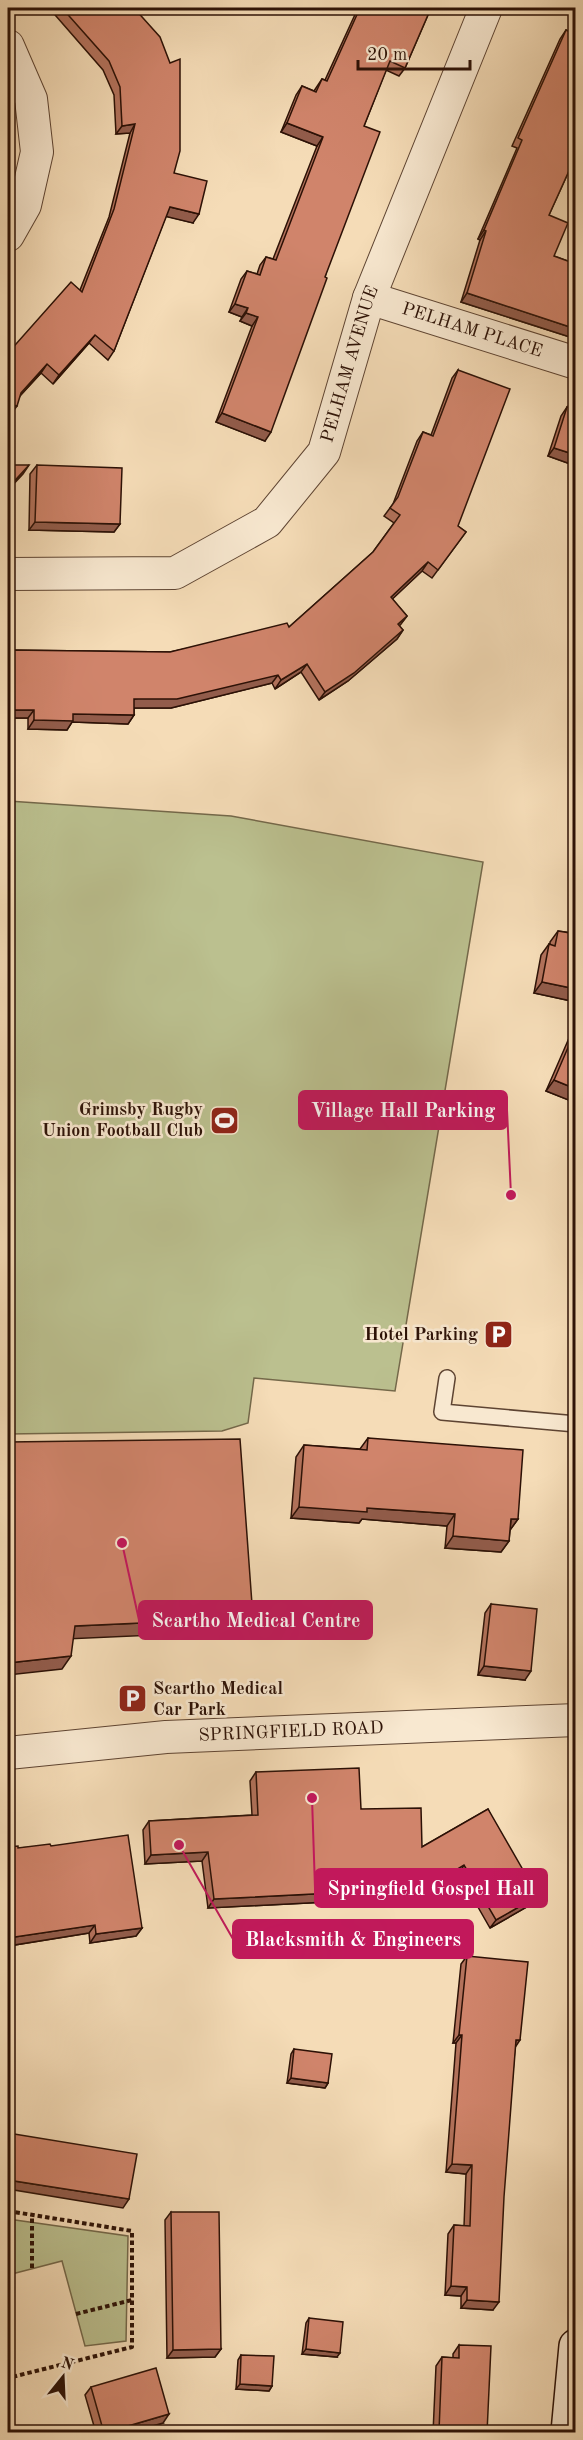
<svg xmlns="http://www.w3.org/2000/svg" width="583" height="2440" font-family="'Old Standard TT',serif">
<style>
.green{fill:#bbc08f;stroke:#74684a;stroke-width:1.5}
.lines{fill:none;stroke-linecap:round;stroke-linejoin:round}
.service-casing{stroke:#5e4432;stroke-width:18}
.minor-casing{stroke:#5e4432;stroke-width:34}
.secondary-casing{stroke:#2c1106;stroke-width:36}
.path{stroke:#2c1106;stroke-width:4;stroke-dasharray:4.5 3;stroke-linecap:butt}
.service{stroke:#f8e8d0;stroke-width:15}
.minor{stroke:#f8e8d0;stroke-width:32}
.secondary{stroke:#f8e8d0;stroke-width:33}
.wall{fill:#b3725c;stroke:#2c1106;stroke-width:1.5}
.shaded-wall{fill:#925c4b;stroke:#2c1106;stroke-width:1.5}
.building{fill:#d0846b;stroke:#2c1106;stroke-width:1.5}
.labels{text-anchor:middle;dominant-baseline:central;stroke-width:5;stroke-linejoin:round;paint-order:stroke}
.street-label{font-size:18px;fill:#2c1106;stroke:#f8e8d0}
.poi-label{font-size:18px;font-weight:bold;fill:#2c1106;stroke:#f8e8d0;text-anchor:end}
.leader{fill:none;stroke:#c2185b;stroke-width:2}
.callout-dot{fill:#c2185b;stroke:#f8e8d0;stroke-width:2}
.callout{fill:#c2185b;stroke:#c2185b;stroke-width:2}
.callout-label{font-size:20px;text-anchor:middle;font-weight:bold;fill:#fff}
</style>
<rect width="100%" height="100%" fill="#f5dcb7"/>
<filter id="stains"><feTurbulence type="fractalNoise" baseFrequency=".00333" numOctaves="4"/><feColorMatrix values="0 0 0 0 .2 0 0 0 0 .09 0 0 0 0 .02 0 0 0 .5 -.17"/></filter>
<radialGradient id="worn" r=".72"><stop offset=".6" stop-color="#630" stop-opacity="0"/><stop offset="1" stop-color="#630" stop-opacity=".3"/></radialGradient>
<g class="green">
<path d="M8 801 231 816 483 862 395 1391 254 1378 248 1423 222 1431 8 1434Z"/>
<path d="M8 2219 128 2236 126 2341 85 2346 62 2261 8 2275Z"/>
</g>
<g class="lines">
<defs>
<path id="service" d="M447 1378 442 1412 576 1424"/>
<g id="minor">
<path d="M8 46 31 99 37 152 25 205 8 235"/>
<path id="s1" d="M369 298 576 363"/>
<path id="s2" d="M8 574 175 573 267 522 324 452 369 298 486 8"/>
<path id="s3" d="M8 1753 166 1737 576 1720"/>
</g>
<path id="secondary" d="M568 2432 576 2346"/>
</defs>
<use href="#service" class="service-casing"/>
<use href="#minor" class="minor-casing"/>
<use href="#secondary" class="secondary-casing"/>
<g class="path">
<path d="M8 2211 132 2231V2347L8 2378"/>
<path d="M32 2268V2215"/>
<path d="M76 2314 132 2300"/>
</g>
<use href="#service" class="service"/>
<use href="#minor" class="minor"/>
<use href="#secondary" class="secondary"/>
</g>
<g class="wall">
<path d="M49 8H134L174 173 193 223 166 216 114 351 108 360 89 343 53 384 41 373 20 396 11 414 8 413V353L80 290 109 217 130 133 116 134 114 95 103 70Z"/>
<path d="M358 8H431L405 68 399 76 386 70 364 126 325 277 265 441 216 422 252 326 240 321 242 317 229 312 241 279 247 271 257 274 260 265 266 257 273 259 317 146 281 132 296 95 302 86 314 91 322 79 325 80Z"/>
<path d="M566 30 576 35V174L569 171 549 215 554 256 576 264V339L461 302 480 240 478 239 517 148 512 146 560 39Z"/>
<path d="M458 370V526L466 532 432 578 422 571 392 599 407 616 399 626 403 630 397 639 348 681 319 700 301 672 275 689 272 683 171 708H134V715L128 724 72 722 67 730 28 729V718H8V650L170 652 289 627 373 552 394 523 384 516 393 504 417 441 423 432 431 435 452 378Z"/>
<path d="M567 407 576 466 548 456 561 416Z"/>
<path d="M37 465 120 524 114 532 29 530 30 474Z"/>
<path d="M576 930V1002L534 993 541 955 549 944 550 945V942L558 931 573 933Z"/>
<path d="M576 1022V1103L546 1091Z"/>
<path d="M368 1438 518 1519 510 1530 509 1541 501 1552 445 1548 447 1526 362 1519 359 1523 291 1518 296 1457 304 1445 360 1449Z"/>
<path d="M491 1604 525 1680 478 1675 485 1613Z"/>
<path d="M256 1772 361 1809 422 1847 488 1809 532 1904 490 1928 459 1874 450 1879 352 1880 353 1892 347 1901 208 1908 202 1861 145 1864 143 1830 149 1821 252 1815 250 1781Z"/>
<path d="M51 1846 142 1928 136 1936 90 1943 89 1933 8 1946V1847L18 1848Z"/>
<path d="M467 1956 515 2048 493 2310 461 2308V2296L445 2295 448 2234 454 2225 464 2226 466 2174 446 2172 456 2043H453L461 1964Z"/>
<path d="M294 2049 328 2083 325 2088 287 2083 291 2054Z"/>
<path d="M171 2212 221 2349 215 2357 167 2358 165 2220Z"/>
<path d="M309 2318 337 2357 302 2354 306 2323Z"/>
<path d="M459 2345 487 2433H433L436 2366 442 2357 453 2358V2354Z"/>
<path d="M241 2355 272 2386 269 2391 236 2389 238 2360Z"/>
<path d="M91 2387 163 2423 129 2433H96L85 2395Z"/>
</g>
<g class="shaded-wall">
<path d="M287 123 323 137 317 146 281 132Z"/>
<path d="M135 124 130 133 116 134 122 126Z"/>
<path d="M170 207 199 214 193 223 164 216Z"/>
<path d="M484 230 486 231 480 240 478 239Z"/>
<path d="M467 293 576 329V339L461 302Z"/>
<path d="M235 304 248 308 242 317 229 312Z"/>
<path d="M246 313 258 317 252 326 240 321Z"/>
<path d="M95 335 89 343 53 384 59 375Z"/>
<path d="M47 364 41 373 15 401 21 393Z"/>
<path d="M8 404 17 406 11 414 8 413Z"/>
<path d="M222 413 271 432 265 441 216 422Z"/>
<path d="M554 448 576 455V466L548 456Z"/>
<path d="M29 465 23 474 8 490V488Z"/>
<path d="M35 522 120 524 114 532 29 530Z"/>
<path d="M428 562 422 571 385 606 391 597Z"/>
<path d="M407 616 401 624 392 633 398 624Z"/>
<path d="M403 630 397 639 348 681 319 700 325 692Z"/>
<path d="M307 664 301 672 275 689 281 680Z"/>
<path d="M278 675 272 683 171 708H128L134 699Z"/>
<path d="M8 710H34L28 718H8Z"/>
<path d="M73 714 134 715 128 724 72 722 67 730 28 729 34 720Z"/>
<path d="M542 982 576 989V1002L534 993Z"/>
<path d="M554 1080 576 1089V1103L546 1091Z"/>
<path d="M299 1507 367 1508 455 1514 447 1526 362 1519 359 1523 291 1518Z"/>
<path d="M511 1519H518L510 1530Z"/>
<path d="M453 1536 509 1541 501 1552 445 1548Z"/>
<path d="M253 1618 244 1631 66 1639 75 1626Z"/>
<path d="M71 1656 62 1669 8 1675V1663Z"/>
<path d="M484 1666 531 1671 525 1680 478 1675Z"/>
<path d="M208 1852 202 1861 145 1864 151 1855Z"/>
<path d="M464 1865 459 1874 450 1879 346 1880 351 1872Z"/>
<path d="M353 1892 347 1901 208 1908 214 1899Z"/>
<path d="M538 1896 532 1904 490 1928 496 1920Z"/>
<path d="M95 1925 89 1933 8 1946V1938Z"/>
<path d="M142 1928 136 1936 90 1943 96 1934Z"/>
<path d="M459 2035H462L456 2043H453Z"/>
<path d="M516 2040H520L514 2049Z"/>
<path d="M291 2078 328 2083 325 2088 287 2083Z"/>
<path d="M452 2164 472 2165 466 2174 446 2172Z"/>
<path d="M8 2180 129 2199 123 2208 8 2189Z"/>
<path d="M451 2286 467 2287 461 2296 445 2295Z"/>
<path d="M467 2300 499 2302 493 2310 461 2308Z"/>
<path d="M221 2349 215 2357 167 2358 173 2350Z"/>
<path d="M306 2349 340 2353 337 2357 302 2354Z"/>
<path d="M240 2384 272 2386 269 2391 236 2389Z"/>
<path d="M169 2414 163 2423 129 2433H105Z"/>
</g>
<g class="building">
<path d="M62 8H134L160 37 170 63 180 59V151L174 173 207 181 199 214 170 207 114 351 95 335 59 375 47 364 21 393 17 406 8 404V353L71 282 82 292 114 209 135 124 122 126 120 87 109 61Z"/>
<path d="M360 8H431L405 68 390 61 364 126 380 132 325 277 327 278 271 432 222 413 258 317 246 313 248 308 235 304 247 271 260 275 266 257 276 260 323 137 287 123 302 86 316 92 322 79 327 81Z"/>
<path d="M566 30 576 35V163L573 162 549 215 568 223 554 256 576 264V329L467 293 486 231 484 230 522 140 518 138Z"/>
<path d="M458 370 510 389 458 526 466 532 438 570 428 562 391 597 407 616 398 624 403 630 354 673 325 692 307 664 281 680 278 675 177 699H134V715L73 714V721L34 720V710H8V650L170 652 287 623 289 627 373 552 400 515 390 508 398 497 423 432 433 436Z"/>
<path d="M567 407 576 410V455L554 448Z"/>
<path d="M8 465H29L8 488Z"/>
<path d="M37 465 122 468 120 524 35 522Z"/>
<path d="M558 931 576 934V989L542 982 549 944 555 946Z"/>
<path d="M576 1029V1089L554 1080Z"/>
<path d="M368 1438 523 1450 518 1519H511L509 1541 453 1536 455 1514 367 1508V1512L299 1507 304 1445 367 1450Z"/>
<path d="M240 1439 253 1618 75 1626 71 1656 8 1663V1442Z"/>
<path d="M491 1604 537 1609 531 1671 484 1666Z"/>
<path d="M359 1768 361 1809 421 1808 422 1847 488 1809 538 1896 496 1920 464 1865 456 1870 351 1872 353 1892 214 1899 208 1852 151 1855 149 1821 258 1815 256 1772Z"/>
<path d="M128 1835 142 1928 96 1934 95 1925 8 1938V1847L18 1846V1848L50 1844 51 1846Z"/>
<path d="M467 1956 528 1962 520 2040H516L504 2197 499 2302 467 2300V2287L451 2286 454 2225 470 2226 472 2165 452 2164 462 2035H459Z"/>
<path d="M294 2049 332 2054 328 2083 291 2078Z"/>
<path d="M8 2133 137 2154 129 2199 8 2180Z"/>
<path d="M171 2212H219L221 2349 173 2350Z"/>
<path d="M309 2318 343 2322 340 2353 306 2349Z"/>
<path d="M459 2345 491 2346 487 2433 439 2431 442 2357 459 2358Z"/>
<path d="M241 2355 274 2356 272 2386 240 2384Z"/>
<path d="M156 2368 169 2414 104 2433 91 2387Z"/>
</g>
<defs>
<symbol id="stadium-square" viewBox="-11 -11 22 22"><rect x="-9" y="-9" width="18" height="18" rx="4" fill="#8f2418" stroke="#f8e8d0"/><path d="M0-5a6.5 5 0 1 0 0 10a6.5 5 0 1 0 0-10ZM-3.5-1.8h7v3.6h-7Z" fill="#fff"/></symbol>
<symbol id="parking-square" viewBox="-11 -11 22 22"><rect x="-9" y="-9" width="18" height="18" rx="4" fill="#8f2418" stroke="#f8e8d0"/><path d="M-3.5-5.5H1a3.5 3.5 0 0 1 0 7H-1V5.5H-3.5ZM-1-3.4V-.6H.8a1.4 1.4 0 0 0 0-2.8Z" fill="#fff"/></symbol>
</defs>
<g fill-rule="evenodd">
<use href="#stadium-square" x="208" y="1104" width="33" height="33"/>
<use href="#parking-square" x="482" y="1318" width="33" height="33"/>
<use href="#parking-square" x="116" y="1682" width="33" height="33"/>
</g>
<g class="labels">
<g class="street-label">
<text stroke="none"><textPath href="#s1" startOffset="108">PELHAM PLACE</textPath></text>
<text stroke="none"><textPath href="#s2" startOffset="454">PELHAM AVENUE</textPath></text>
<text stroke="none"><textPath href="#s3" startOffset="284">SPRINGFIELD ROAD</textPath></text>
</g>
<g class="poi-label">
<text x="203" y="1110">Grimsby Rugby<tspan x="203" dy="21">Union Football Club</tspan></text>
<text x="478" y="1335">Hotel Parking</text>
<text x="153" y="1689" text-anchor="start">Scartho Medical<tspan x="153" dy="21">Car Park</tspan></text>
</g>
</g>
<path class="leader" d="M511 1195L507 1110M122 1543L139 1620M312 1798L315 1888M179 1845L233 1939"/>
<g class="callout-dot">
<circle cx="511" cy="1195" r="6"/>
<circle cx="122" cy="1543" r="6"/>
<circle cx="312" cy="1798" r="6"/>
<circle cx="179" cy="1845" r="6"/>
</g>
<g class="callout">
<rect x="299" y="1091" width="208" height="38" rx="6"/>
<rect x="139" y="1601" width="233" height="38" rx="6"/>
<rect x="315" y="1869" width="232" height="38" rx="6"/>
<rect x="233" y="1920" width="240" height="38" rx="6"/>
</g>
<g class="callout-label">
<text x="403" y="1117">Village Hall Parking</text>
<text x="256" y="1627">Scartho Medical Centre</text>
<text x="431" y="1895">Springfield Gospel Hall</text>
<text x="353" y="1946">Blacksmith &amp; Engineers</text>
</g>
<rect width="583" height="2440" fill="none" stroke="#f5dcb7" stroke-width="30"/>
<rect x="9" y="9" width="565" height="2422" fill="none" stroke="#2c1106" stroke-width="3"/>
<rect x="15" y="15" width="553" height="2410" fill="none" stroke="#2c1106" stroke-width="1.5"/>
<g transform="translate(63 2377) rotate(18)" stroke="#f8e8d0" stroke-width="4.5" paint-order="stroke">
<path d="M0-4.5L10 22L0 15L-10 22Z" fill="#2c1106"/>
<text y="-9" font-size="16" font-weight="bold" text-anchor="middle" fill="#2c1106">N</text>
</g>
<path d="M358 60v9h112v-9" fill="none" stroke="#2c1106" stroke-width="3"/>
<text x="367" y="60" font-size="18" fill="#2c1106" stroke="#f8e8d0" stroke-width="4.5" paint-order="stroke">20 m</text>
<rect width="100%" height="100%" filter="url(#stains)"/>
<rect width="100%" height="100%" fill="url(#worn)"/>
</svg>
